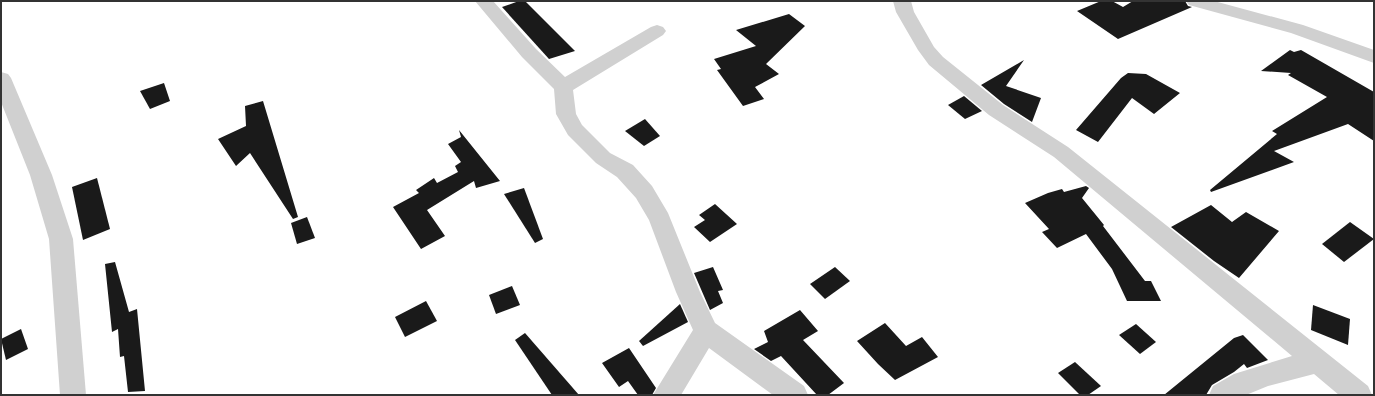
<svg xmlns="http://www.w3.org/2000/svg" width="1375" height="396" font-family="'Fira Sans',sans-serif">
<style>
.building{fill:#1a1a1a}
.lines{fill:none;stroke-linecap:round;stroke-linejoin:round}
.minor{fill:#d0d0d0;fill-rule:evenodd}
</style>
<rect width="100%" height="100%" fill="#fff"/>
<g class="building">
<path d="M519 1H525L575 51 549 59 502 7Z"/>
<path d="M1101 1H1112L1123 7 1133 1H1185L1188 6 1192 7 1118 39 1077 11Z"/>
<path d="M789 14 805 26 766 64 779 74 755 87 764 99 743 106 717 70 721 69 714 59 756 46 736 30Z"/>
<path d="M1290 50 1294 52 1301 50 1374 92V141L1348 124 1274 151 1294 162 1211 192 1210 190 1277 134 1272 131 1327 97 1288 75 1291 73 1261 71Z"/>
<path d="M1024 60 1006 86 1041 98 1032 122 1004 104 981 85Z"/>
<path d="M1128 73 1146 74 1180 93 1154 114 1132 98 1098 142 1076 130 1121 78Z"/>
<path d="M164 83 170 101 150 109 140 91Z"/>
<path d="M964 96 982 111 965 119 948 105Z"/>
<path d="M263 101 298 217 293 219 250 153 236 166 218 139 246 126 245 106Z"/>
<path d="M645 119 660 136 644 146 625 131Z"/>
<path d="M459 130 500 181 476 188 474 181 427 210 445 236 421 249 393 207 419 193 416 190 434 178 437 183 458 172 455 166 461 162 448 144 461 137Z"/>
<path d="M97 178 110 229 83 240 72 187Z"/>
<path d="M1086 186 1089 188 1082 198 1104 225 1103 226 1145 281H1151L1161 301H1127L1112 269 1086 234 1057 248 1042 232 1049 229 1025 203 1048 193 1062 189 1064 192Z"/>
<path d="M524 188 543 239 535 243 504 194Z"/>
<path d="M715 204 737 224 710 242 694 227 705 220 699 215Z"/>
<path d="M1211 205 1232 222 1246 212 1279 231 1239 278 1214 261 1171 227Z"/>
<path d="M307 217 315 238 297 244 291 223Z"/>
<path d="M1350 222 1374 239 1344 262 1322 244Z"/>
<path d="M115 262 129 312 137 309 145 391 128 392 124 356 120 357 118 329 112 332 105 264Z"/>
<path d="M713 267 723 290 718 291 723 303 710 310 694 273Z"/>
<path d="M835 267 850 281 825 299 810 284Z"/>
<path d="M512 286 520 305 496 314 489 295Z"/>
<path d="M426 301 437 321 405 337 395 317Z"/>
<path d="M680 304 688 322 643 346 639 341Z"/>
<path d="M1313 305 1350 319 1348 345 1311 330Z"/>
<path d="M800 310 818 331 803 340 844 383 828 395H817L781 356 771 361 754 349 768 342 764 331Z"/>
<path d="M885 323 906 346 922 337 938 357 895 380 878 364 857 341Z"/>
<path d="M1136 324 1156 342 1140 354 1119 335Z"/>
<path d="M21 329 28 349 6 360 1 339Z"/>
<path d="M525 333 579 395H552L515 340Z"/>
<path d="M1243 335 1268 360 1247 368 1244 364 1234 372 1212 385 1206 395H1164L1234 338Z"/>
<path d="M629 348 656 388 652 395H638L628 381 619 387 602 363Z"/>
<path d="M1075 362 1101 386 1088 395H1080L1058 373Z"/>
</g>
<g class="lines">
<g class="minor">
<path d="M475 1H493L536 49 565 77 651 27 657 25 663 27 666 31 663 35 573 90 576 114 582 125 610 153 633 165 652 186 668 213 700 292 715 323 804 386 808 395H773L709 348 681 395H653L693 330 676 292 649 220 636 198 617 177 596 163 568 135 556 114 554 89 522 57Z"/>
<path d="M893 1H911L914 12 934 47 943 57 1003 105 1068 147 1368 386 1372 395H1339L1314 374 1268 386 1246 395H1209L1213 386 1234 374 1292 356 1054 157 989 115 929 65 918 50 896 12Z"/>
<path d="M1186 1H1214L1303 25 1374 50V63L1291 33 1189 5Z"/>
<path d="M1 72 8 74 11 78 52 175 73 239 86 395H60L49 239 30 175 1 102Z"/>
</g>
</g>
<rect width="1375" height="396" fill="none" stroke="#333333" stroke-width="4"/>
</svg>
